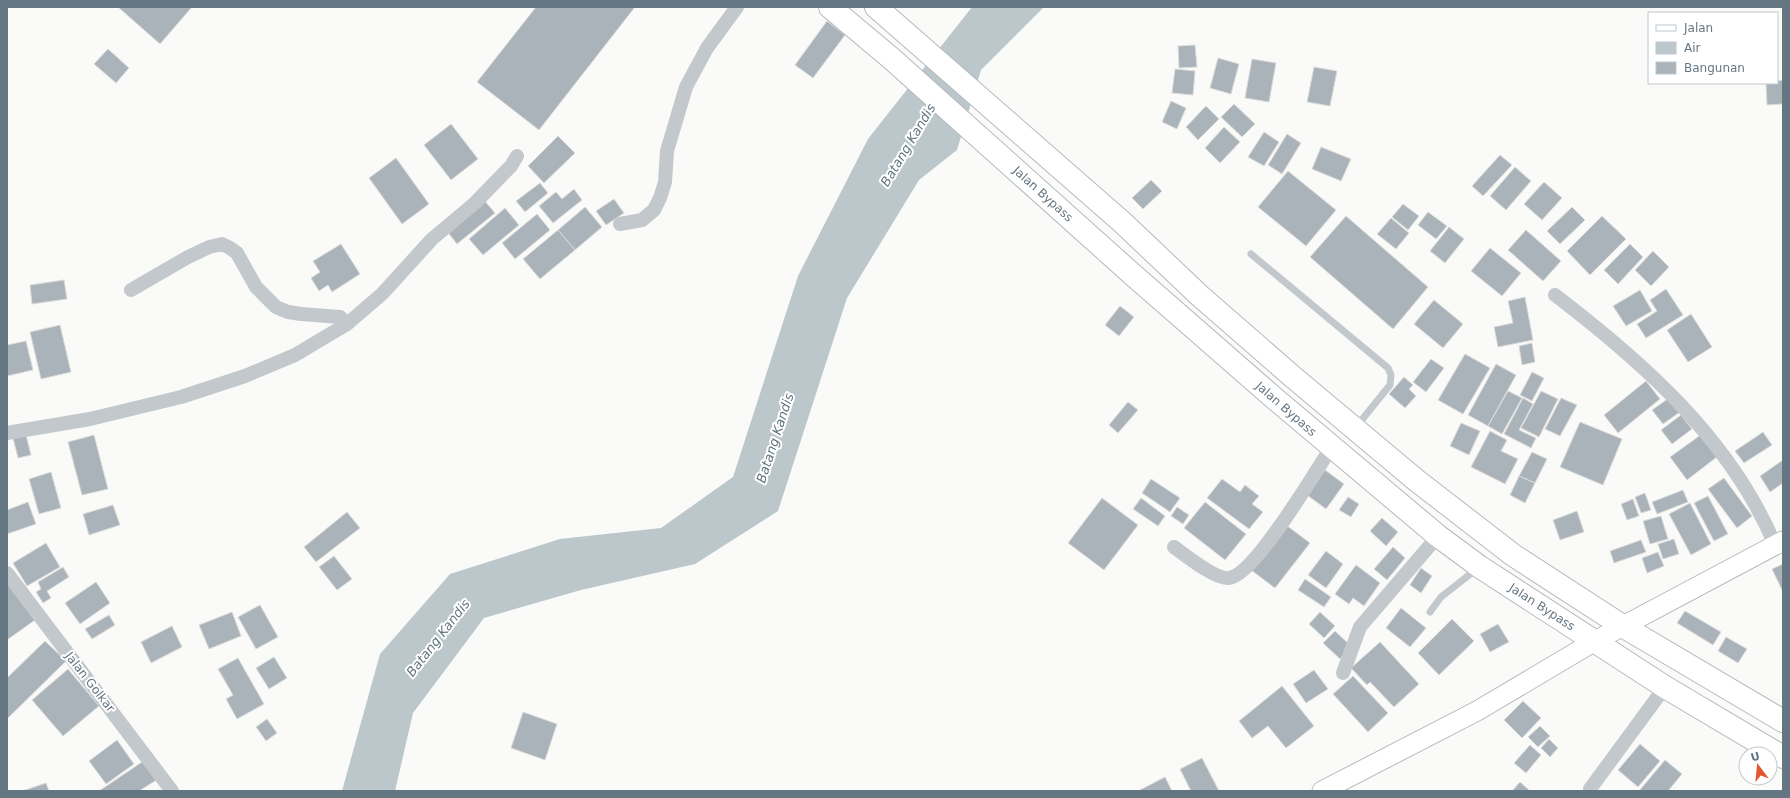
<svg xmlns="http://www.w3.org/2000/svg" width="1790" height="798" font-family="'DejaVu Sans',sans-serif">
<style>
.water{fill:#bbc7cb}
.building{fill:#aab3b9;stroke:#dcdcda}
.lines{fill:none;stroke-linecap:round;stroke-linejoin:round}
.secondary-casing{stroke:#b3babf;stroke-width:21}
.highway-casing{stroke:#b4b9bd;stroke-width:24}
.lane{stroke:#c3c8cc;stroke-width:7}
.street{stroke:#c3c8cc;stroke-width:14}
.secondary{stroke:#fff;stroke-width:19}
.highway{stroke:#fff;stroke-width:22}
.labels{text-anchor:middle;dominant-baseline:central;stroke-width:4;stroke-linejoin:round;paint-order:stroke}
.street-label{font-size:12px;fill:#657683;stroke:#fff}
.water-label{font-size:13px;font-style:italic;fill:#60757c;stroke:#fff}
</style>
<rect width="100%" height="100%" fill="#fafaf8"/>
<path class="water" d="M972 7H1044L981 70 957 150 919 180 847 298 778 511 695 564 581 590 484 618 413 713 395 791H342L380 654 450 574 560 539 661 528 733 477 798 276 868 139Z"/>
<g class="building">
<path d="M118 7H192L160 44Z"/>
<path d="M536 7H635L539 130 477 82Z"/>
<path d="M827 21 845 35 813 78 795 65Z"/>
<path d="M1195 45 1197 67 1179 68 1178 46Z"/>
<path d="M108 49 129 68 116 83 94 64Z"/>
<path d="M1218 58 1239 64 1231 94 1210 88Z"/>
<path d="M1252 59 1276 63 1269 102 1245 98Z"/>
<path d="M1314 67 1337 71 1330 106 1307 102Z"/>
<path d="M1175 69 1195 71 1193 95 1172 93Z"/>
<path d="M1783 80V104L1767 105 1766 83H1777V81Z"/>
<path d="M1171 101 1186 108 1177 129 1162 122Z"/>
<path d="M1234 104 1255 124 1242 137 1221 117Z"/>
<path d="M1206 106 1219 119 1198 140 1186 127Z"/>
<path d="M451 124 478 159 451 180 424 145Z"/>
<path d="M1224 127 1240 142 1220 163 1205 148Z"/>
<path d="M1264 132 1279 142 1264 166 1248 157Z"/>
<path d="M1287 134 1301 143 1282 174 1268 165Z"/>
<path d="M558 136 575 153 544 183 528 166Z"/>
<path d="M1321 147 1351 159 1341 181 1312 169Z"/>
<path d="M1500 155 1512 165 1483 196 1472 186Z"/>
<path d="M396 158 429 204 402 224 369 178Z"/>
<path d="M1515 167 1531 181 1506 210 1490 196Z"/>
<path d="M1288 171 1336 210 1306 246 1258 207Z"/>
<path d="M1151 180 1162 191 1143 209 1132 198Z"/>
<path d="M1544 182 1562 198 1542 220 1524 204Z"/>
<path d="M540 183 548 193 525 212 516 201Z"/>
<path d="M574 189 582 200 553 223 539 206 556 192 562 199Z"/>
<path d="M483 199 495 213 457 244 446 230Z"/>
<path d="M614 199 624 213 606 225 596 211Z"/>
<path d="M1403 204 1419 216 1408 230 1392 217Z"/>
<path d="M585 207 602 227 575 250 558 230Z"/>
<path d="M1572 207 1585 220 1560 244 1547 231Z"/>
<path d="M505 208 519 225 483 255 469 239Z"/>
<path d="M1428 212 1447 226 1436 239 1418 225Z"/>
<path d="M537 214 550 230 515 259 502 243Z"/>
<path d="M1346 216 1428 287 1393 329 1310 257Z"/>
<path d="M1602 216 1626 239 1590 275 1567 251Z"/>
<path d="M1391 218 1409 233 1396 249 1377 234Z"/>
<path d="M1449 227 1464 239 1445 263 1430 251Z"/>
<path d="M558 230 575 250 540 279 523 259Z"/>
<path d="M1526 230 1561 261 1543 281 1508 250Z"/>
<path d="M341 244 360 274 332 292 328 285 319 291 311 278 320 272 313 261Z"/>
<path d="M1630 244 1643 257 1618 284 1604 270Z"/>
<path d="M1490 248 1521 273 1502 296 1471 271Z"/>
<path d="M1653 251 1669 267 1651 286 1635 270Z"/>
<path d="M64 280 67 299 32 304 30 285Z"/>
<path d="M1666 289 1683 315 1646 338 1637 324 1657 311 1650 300Z"/>
<path d="M1640 290 1652 311 1626 326 1613 306Z"/>
<path d="M1525 297 1533 340 1498 347 1494 327 1513 323 1508 301Z"/>
<path d="M1434 300 1463 324 1443 348 1414 324Z"/>
<path d="M1120 306 1134 317 1119 336 1105 325Z"/>
<path d="M1691 314 1712 347 1688 362 1667 330Z"/>
<path d="M60 325 71 372 41 379 30 332Z"/>
<path d="M26 341 33 370 7 376V345Z"/>
<path d="M1532 343 1535 362 1522 365 1519 346Z"/>
<path d="M1465 354 1490 368 1463 414 1438 400Z"/>
<path d="M1431 359 1444 368 1426 392 1413 382Z"/>
<path d="M1496 364 1516 375 1488 426 1468 415Z"/>
<path d="M1532 372 1544 378 1532 401 1520 395Z"/>
<path d="M1404 377 1413 385 1409 389 1416 396 1405 408 1389 394Z"/>
<path d="M1646 381 1660 399 1618 433 1604 415Z"/>
<path d="M1508 391 1522 398 1502 434 1488 426Z"/>
<path d="M1541 391 1558 399 1539 437 1521 428Z"/>
<path d="M1523 398 1533 404 1519 430 1536 438 1531 448 1504 434Z"/>
<path d="M1561 398 1577 405 1560 436 1545 429Z"/>
<path d="M1669 398 1680 412 1663 424 1652 410Z"/>
<path d="M1128 402 1138 410 1118 433 1109 425Z"/>
<path d="M1681 415 1692 429 1672 444 1661 430Z"/>
<path d="M1580 422 1622 439 1603 485 1560 467Z"/>
<path d="M1461 423 1480 431 1469 455 1450 446Z"/>
<path d="M1490 431 1507 440 1501 451 1518 459 1505 484 1471 467Z"/>
<path d="M1763 432 1772 445 1744 463 1735 451Z"/>
<path d="M1702 434 1718 456 1687 480 1670 457Z"/>
<path d="M26 435 31 455 18 458 13 438Z"/>
<path d="M94 435 108 489 82 495 68 442Z"/>
<path d="M1532 452 1547 459 1535 483 1519 476Z"/>
<path d="M1783 460V483L1770 492 1760 476Z"/>
<path d="M1325 470 1344 484 1326 509 1307 495Z"/>
<path d="M51 472 61 508 39 514 29 479Z"/>
<path d="M1519 476 1535 483 1525 503 1510 495Z"/>
<path d="M1724 478 1752 516 1737 528 1708 489Z"/>
<path d="M1151 479 1180 498 1170 512 1142 493Z"/>
<path d="M1222 479 1240 492 1245 485 1259 496 1252 504 1263 512 1249 529 1207 498Z"/>
<path d="M1683 490 1688 502 1657 514 1652 502Z"/>
<path d="M1645 493 1651 510 1641 513 1635 497Z"/>
<path d="M1708 496 1728 534 1714 541 1694 503Z"/>
<path d="M1348 497 1359 504 1351 517 1339 510Z"/>
<path d="M1102 498 1138 525 1104 570 1068 543Z"/>
<path d="M1141 498 1165 516 1158 526 1133 509Z"/>
<path d="M1633 499 1639 516 1627 520 1621 504Z"/>
<path d="M28 502 36 524 7 534V510Z"/>
<path d="M1205 502 1246 534 1225 560 1184 528Z"/>
<path d="M1690 503 1711 544 1691 555 1669 514Z"/>
<path d="M113 505 120 525 89 535 83 514Z"/>
<path d="M1177 507 1189 515 1183 524 1171 516Z"/>
<path d="M1577 511 1584 532 1560 540 1553 520Z"/>
<path d="M347 512 360 528 316 562 304 547Z"/>
<path d="M1661 516 1668 539 1650 544 1643 521Z"/>
<path d="M1382 518 1398 532 1386 546 1370 531Z"/>
<path d="M1286 525 1310 543 1275 588 1251 570Z"/>
<path d="M1674 539 1679 554 1663 559 1658 544Z"/>
<path d="M1641 540 1646 552 1614 563 1610 551Z"/>
<path d="M46 543 60 567 27 586 13 563Z"/>
<path d="M1393 547 1405 558 1387 580 1374 569Z"/>
<path d="M1326 551 1343 564 1326 588 1308 575Z"/>
<path d="M1658 552 1664 566 1647 573 1642 558Z"/>
<path d="M334 556 352 579 337 590 319 567Z"/>
<path d="M1783 564V590H1782L1772 569Z"/>
<path d="M1356 565 1380 583 1364 606 1353 598 1349 604 1335 594Z"/>
<path d="M63 567 69 577 47 591 51 598 43 603 36 592 41 589 38 582Z"/>
<path d="M1421 568 1432 576 1421 593 1410 585Z"/>
<path d="M1305 579 1331 597 1324 607 1298 590Z"/>
<path d="M7 581 35 620 7 640Z"/>
<path d="M96 582 110 603 80 624 65 603Z"/>
<path d="M260 605 278 637 256 649 238 617Z"/>
<path d="M1401 608 1426 628 1410 647 1386 628Z"/>
<path d="M1685 611 1721 632 1713 645 1677 623Z"/>
<path d="M232 612 241 636 209 649 199 625Z"/>
<path d="M1320 612 1335 626 1324 638 1309 624Z"/>
<path d="M109 615 115 625 92 639 85 629Z"/>
<path d="M1452 619 1474 641 1439 675 1418 653Z"/>
<path d="M1498 624 1509 642 1490 652 1480 634Z"/>
<path d="M172 626 182 647 151 663 141 642Z"/>
<path d="M1335 631 1351 646 1340 659 1323 643Z"/>
<path d="M1726 637 1747 649 1738 663 1718 651Z"/>
<path d="M45 641 66 661 7 719V678Z"/>
<path d="M1380 642 1419 684 1394 707 1370 682 1367 685 1351 668Z"/>
<path d="M274 657 287 678 269 689 256 668Z"/>
<path d="M238 658 264 704 237 719 226 699 233 695 218 669Z"/>
<path d="M68 669 99 706 63 736 32 700Z"/>
<path d="M1314 670 1328 689 1306 703 1293 684Z"/>
<path d="M1353 676 1388 713 1368 732 1333 694Z"/>
<path d="M1282 686 1314 726 1286 748 1268 726 1252 738 1239 721Z"/>
<path d="M1523 701 1541 718 1522 738 1504 720Z"/>
<path d="M523 712 557 724 545 760 511 748Z"/>
<path d="M267 719 277 733 266 741 256 727Z"/>
<path d="M1540 726 1550 736 1538 747 1528 737Z"/>
<path d="M1549 739 1558 748 1550 757 1541 748Z"/>
<path d="M117 740 134 764 106 784 89 761Z"/>
<path d="M1640 744 1660 761 1638 787 1618 770Z"/>
<path d="M1530 745 1541 755 1526 773 1514 763Z"/>
<path d="M1202 758 1219 791H1191L1180 769Z"/>
<path d="M145 760 158 779 139 791H99Z"/>
<path d="M1665 760 1682 774 1668 791H1639Z"/>
<path d="M1165 777 1172 791H1138Z"/>
<path d="M1520 782 1530 791H1512Z"/>
<path d="M46 783 49 791H22Z"/>
</g>
<g class="lines">
<defs>
<path id="secondary" d="M1322 791 1477 711 1595 641 1783 541"/>
<g id="highway">
<path d="M830 7 892 59 1132 274 1274 398 1438 536 1480 567 1665 687 1783 757"/>
<path d="M876 7 1122 222 1200 296 1293 377 1416 480 1513 555 1624 627 1783 721"/>
</g>
</defs>
<use href="#secondary" class="secondary-casing"/>
<use href="#highway" class="highway-casing"/>
<g class="lane">
<path d="M1251 254 1388 368 1391 375 1390 385 1356 427"/>
<path d="M1430 612 1441 597 1478 568"/>
</g>
<g class="street">
<path d="M620 224 642 220 654 210 660 198 665 182 667 151 686 87 707 48 737 7"/>
<path d="M131 290 188 257 209 247 222 244 230 248 237 253 256 287 276 307 288 312 301 314 340 317 347 324"/>
<path d="M1555 295C1644 363 1731 440 1775 545"/>
<path d="M7 433 90 419 181 397 245 376 295 355 347 324 382 294 432 239 475 203 511 166 517 156"/>
<path d="M1174 547C1185 555 1216 580 1229 578 1255 575 1315 472 1331 448"/>
<path d="M7 573 172 791"/>
<path d="M1343 673 1360 627 1438 536"/>
<path d="M1590 789 1665 687"/>
</g>
<use href="#secondary" class="secondary"/>
<use href="#highway" class="highway"/>
</g>
<g class="labels">
<g class="street-label">
<text transform="translate(1043 194) rotate(42)">Jalan Bypass</text>
<text transform="translate(1286 409) rotate(41)">Jalan Bypass</text>
<text transform="translate(1542 607) rotate(33)">Jalan Bypass</text>
<text transform="translate(90 682) rotate(52)">Jalan Golkar</text>
</g>
<g class="water-label">
<text transform="translate(908 145) rotate(-59)">Batang Kandis</text>
<text transform="translate(775 438) rotate(-72)">Batang Kandis</text>
<text transform="translate(438 638) rotate(-52)">Batang Kandis</text>
</g>
</g>
<rect width="1790" height="798" fill="none" stroke="#657683" stroke-width="16"/>
<rect x="1648" y="12" width="130" height="72" fill="#ffffff" stroke="#c1c8cd"/>
<rect x="1656" y="25" width="20" height="6" fill="#ffffff" stroke="#c1c8cd"/>
<text x="1684" y="32" font-size="12" fill="#657683">Jalan</text>
<rect x="1656" y="42" width="20" height="12" fill="#bbc7cb" stroke="#c1c8cd"/>
<text x="1684" y="52" font-size="12" fill="#657683">Air</text>
<rect x="1656" y="62" width="20" height="12" fill="#aab3b9" stroke="#c1c8cd"/>
<text x="1684" y="72" font-size="12" fill="#657683">Bangunan</text>
<g transform="translate(1758 766) rotate(344)"><circle r="19" fill="#ffffff" stroke="#c1c8cd"/>
<path d="M0-3L7 15L0 10L-7 15Z" fill="#e4572e"/>
<text y="-6" font-size="11" font-weight="bold" text-anchor="middle" fill="#657683">U</text>
</g>
</svg>
